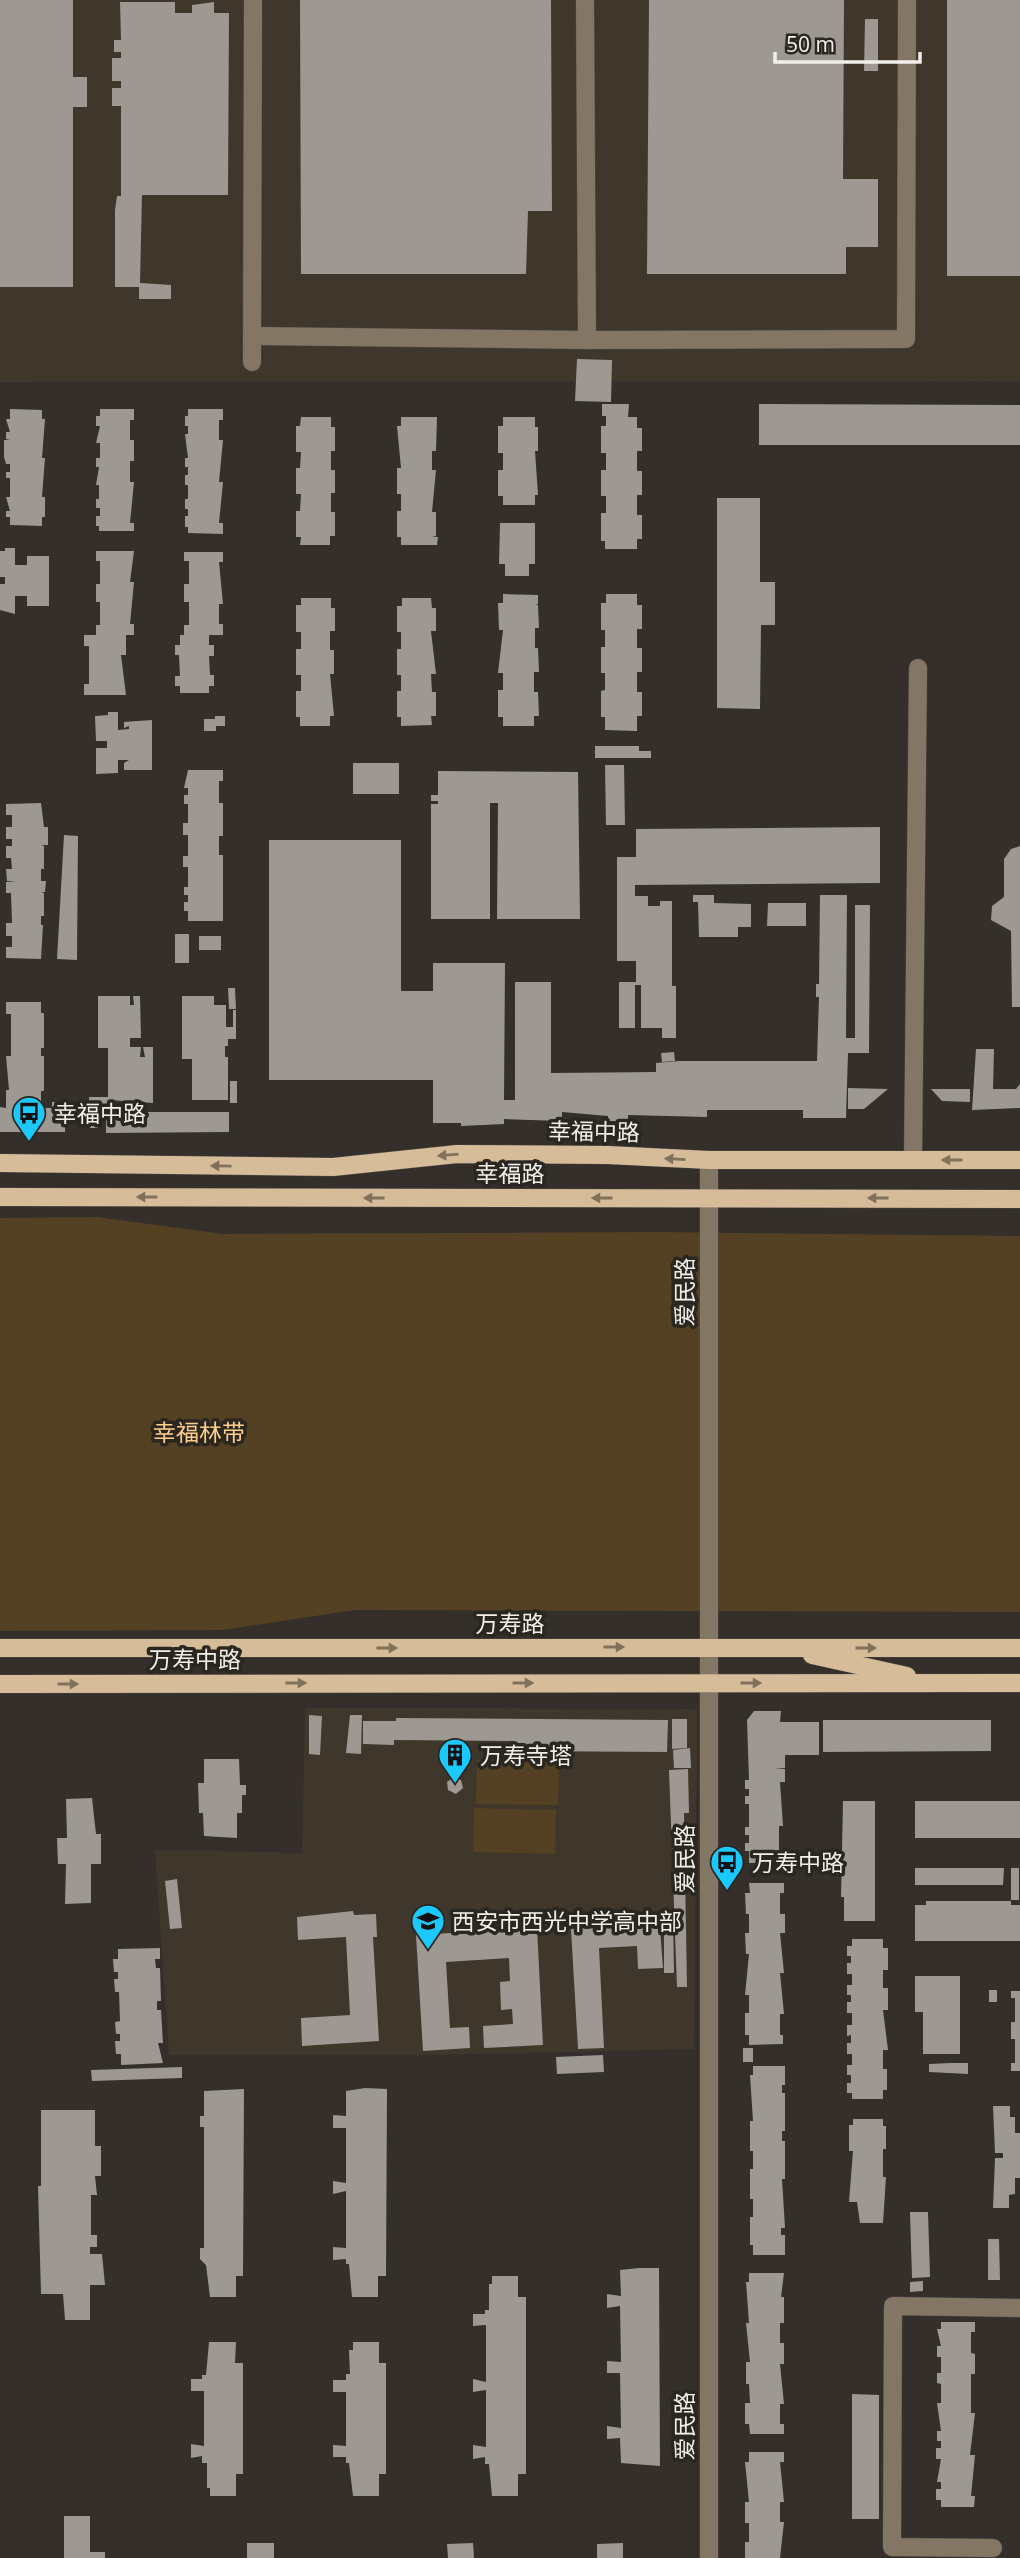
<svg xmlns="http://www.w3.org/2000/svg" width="1020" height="2558" font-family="'Open Sans','Noto Sans SC',sans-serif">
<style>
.built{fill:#3f372c}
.green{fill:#544022}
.building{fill:#9d9891}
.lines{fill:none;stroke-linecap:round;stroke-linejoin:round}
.minor-casing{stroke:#4f4a45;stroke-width:19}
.major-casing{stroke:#4f4a45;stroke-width:19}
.minor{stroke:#837665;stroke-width:18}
.major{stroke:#d7bc99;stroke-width:18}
.oneway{fill:#80715c}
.labels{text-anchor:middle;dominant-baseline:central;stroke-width:7;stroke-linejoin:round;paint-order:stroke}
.poi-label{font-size:23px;fill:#f2efeb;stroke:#2a2620;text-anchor:start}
.street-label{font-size:23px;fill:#f2efeb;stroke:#2a2620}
.park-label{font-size:23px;fill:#fbcd8d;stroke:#2a2620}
</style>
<rect width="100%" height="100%" fill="#342f2a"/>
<g class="built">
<path d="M0 0H1020V381L0 382Z"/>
<path d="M305 1708 697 1709 694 2049 430 2055H169L155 1850 302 1853Z"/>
</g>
<g class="green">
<path d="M97 1217 223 1234 658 1232 1020 1236V1612L355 1610 222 1630 0 1631V1218Z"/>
<path d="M477 1760 559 1762 558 1805 476 1804Z"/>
<path d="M474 1808 556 1810 555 1854 473 1852Z"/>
</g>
<g class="building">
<path d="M0 0H73V77H87V107H73V287H0Z"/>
<path d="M300 0H551L552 211H528L526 274H301Z"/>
<path d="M649 0H844L843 179H878V247H846V274H647Z"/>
<rect x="947" y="0" width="73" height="276"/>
<path d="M120 2H175V13H192V5L214 2V13H229L228 195H142L140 283 171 285V299H139V287H115V210L117 196H121V106H112V88H121V81H112V58H121V52H114V40H121Z"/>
<path d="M865 19H878V71H864Z"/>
<path d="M577 359 612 360 611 402 575 401Z"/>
<path d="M602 404H629L628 417H637V428H642V451H637V471H642V495H637V515H642V539H637V549H605V541H601V513H606V496H601V470H606V453H601V426H606V416H602Z"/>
<path d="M759 404 1020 405V445H759Z"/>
<path d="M10 409 42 410V419H45L42 458H45L42 497H45V517H42V526L10 525V517H6V511H10L6 497H10V478H6V472H10V464H6L4 457V440H10L6 439V432H10L6 419H10Z"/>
<path d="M100 409H134V420H130V440H134V461H130V482H134L130 523H134V531H99V526H96V516H100V508H96V499H99V485H96L99 467H96V458H100V443H96L100 426H96V416H100Z"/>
<path d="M188 409H223V420H219V440H223L219 482H223L219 523H223V534L188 533V527H185V516H188V509H185V499H188V485H185V475H188V467H185V458H188L185 434H188V426H185V416H188Z"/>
<path d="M301 417H331V427H335V451H331V470H335V493H331V512H335V536H330V545H300L301 537H296V511H300L301 494H296V468H300L301 452H296V426H300Z"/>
<path d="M401 417H437L436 451H432V470H436L432 512H436V536L432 537H438L437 545H401V537H397V511H401V494H397V468H401L397 426H401Z"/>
<path d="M503 417H535V427H538V451H535L538 495H535V505H503V496H498V470H503V453H498V426H503Z"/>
<path d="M717 498H760V582H775V625H761L760 709 717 708Z"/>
<path d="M500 523H535V564H529V576H505V564H499Z"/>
<path d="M5 548H15V565H27V556H49V606H27V596H15V614L0 610V584H5V577H0V551H5Z"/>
<path d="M96 551H134L130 582H134L130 624H134V635H126V655H121L126 695H84V684H89V646H84V635H96V625H100V602H96V584H100V561H96Z"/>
<path d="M184 552H223V562H219L223 604H219V624H223V635H209V645H214V656H209L210 675H214V686H209V693H180V686H175V676H180L179 655H175V645H180V635H184V625H189V602H184V584H189V561H184Z"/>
<path d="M503 594 538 595V604H535L538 605 539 628H535V648H538L539 672H534V692H538L539 716H534V726H503V717H498V690H503V673H498L503 630H499L498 603H503Z"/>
<path d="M606 594H637V605H642V629H637V648H642V672H637V692H642V716H637V731L605 730V717H601V691L605 690V673H601V647H605V630H601V603H606Z"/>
<path d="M301 598H331V608H335V631H330V650H334V674H330L334 716H330V726H300V717H296V691H301V675H296V649H301V632H296V605H301Z"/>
<path d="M402 598H431L432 608H436V631H431L436 674H431L432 692H436V716H431L432 725 401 726V717H397V691H401V675H397V649H401V632H397V606H402Z"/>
<path d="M108 712H118V730L129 729V726L124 728V722L152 720V770H124V763L129 760H118V773L96 774V748H107V741H96L95 716 108 715Z"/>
<path d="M215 716H225V726H216V731H204V719H215Z"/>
<path d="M595 746H639V751H651V758H595Z"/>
<rect x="353" y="763" width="46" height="31"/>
<path d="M605 765H624L625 825H606Z"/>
<path d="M188 770H223V781H219V803H223V836H219V855H223V921H188V911H184V902H188V895H184V887H188V867H183V856H188V835H183V823H188V804H184V795H188V788H184Z"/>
<path d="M438 771 578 772 580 919H497L498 803H490V919H431V804H438V801H431V795H438Z"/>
<path d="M41 803 44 827H48V845H41L44 846V869H41V881H46L45 892H41L44 893V916H41V925H43L41 959 6 958V947H12V936H6V923H12L11 893H6V882H16L7 881 6 869H12L11 858H6V846H12V839H6V827H12V815H6V804Z"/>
<path d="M880 827V883L635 885V896H648V906H660V901H672V986H676V1038H662V1028H641V985H635V1028H619V982H636V961H617V857H636V829Z"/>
<path d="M64 835 78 836 77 960 57 959Z"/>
<path d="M269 840H401V991H433V963H505L504 1100H515V982H551V1073L656 1072V1063L679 1061H817L819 997H816V984H819L820 895H847L846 1038H855V905H870L869 1053H848L846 1118H803V1110H707V1117L628 1115V1121H608V1116L562 1112V1121L504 1119V1124L461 1126V1123H433V1080H269Z"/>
<path d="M1020 846V1007H1012L1011 931 991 920 992 906 1004 897V859L1011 849Z"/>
<path d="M693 895H714V903L751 904V927H738V937H699L698 902H693Z"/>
<path d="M768 903H806V926H767Z"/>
<rect x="175" y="934" width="14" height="29"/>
<rect x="199" y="936" width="22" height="14"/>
<path d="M228 988H235L236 1009H229Z"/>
<path d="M98 996H130V1005H134L133 996H140L141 1038H130V1047H141L140 1057H145L143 1047H153V1103L109 1100V1112H229V1132L106 1133V1114H98V1128H90L89 1097H108V1048H98Z"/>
<path d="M182 996H214V1005H226V1027H233V1010H236V1039H228V1046H225V1057H228V1100H192V1059H182Z"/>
<path d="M6 1002H41V1013H44V1048H41V1056H44V1091H41V1102L15 1103V1108H52V1102H66L65 1132H0V1107L6 1108V1090H9L6 1056H11V1014H6Z"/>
<path d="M976 1049H994L993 1089H1016L1020 1084V1108L972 1110Z"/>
<path d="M674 1052 675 1061 662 1062 661 1053Z"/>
<rect x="230" y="1081" width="7" height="22"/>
<path d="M848 1088 888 1089 864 1109H848Z"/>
<path d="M931 1089H970V1102L942 1101Z"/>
<path d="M754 1711H781L780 1722H819V1755H785V1768H774L785 1769V1782H780L783 1826H779V1853H783V1863H749V1851H745V1843H749V1835H745V1827H749V1804H745V1796H749V1789H745V1780H749L747 1720Z"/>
<path d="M309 1715 322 1716 320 1755 309 1754Z"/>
<path d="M350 1715H362L361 1754 346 1753Z"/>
<path d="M396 1718 668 1720 667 1752 512 1751V1741L394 1740V1745L363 1744V1721H396Z"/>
<path d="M672 1719H687V1748L672 1749Z"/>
<path d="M823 1720H991V1751L823 1752Z"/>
<path d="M690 1748 691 1768H674L673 1750Z"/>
<path d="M204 1759H239L240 1785H246V1795H242V1813H237V1838L204 1836 203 1813H199L198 1783H204Z"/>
<path d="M688 1769 689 1813H684L687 1987H677L669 1770Z"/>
<path d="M454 1777 461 1780 463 1788 456 1794 448 1790 447 1782Z"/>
<path d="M92 1798 96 1834H101V1864H91V1903L65 1904 66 1864H58L57 1838H67L66 1799Z"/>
<path d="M843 1801H875V1921H844V1897H841Z"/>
<rect x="915" y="1801" width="105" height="37"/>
<path d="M915 1868H1004L1003 1885H915Z"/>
<rect x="1011" y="1868" width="8" height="32"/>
<path d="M177 1879 182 1928 170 1929 165 1881Z"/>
<path d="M749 1883H784V1893H780V1914H785V1933H780L784 1973H780L784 2014H780V2035H783V2044L749 2045V2035H745V2013H749V1995H745L749 1954H746L745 1933H749V1914H746L745 1893H750Z"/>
<path d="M926 1901H1011V1905H1020V1941H915V1905H926Z"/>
<path d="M353 1911 354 1915 376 1914 377 1937H373L379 2041 302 2046 301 2018 350 2015 346 1937 298 1940 297 1917Z"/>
<path d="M659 1915 663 1968 638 1969 637 1946 599 1948 604 2048 578 2049 571 1929 636 1925 635 1916Z"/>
<path d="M664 1916H673L674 1973H664Z"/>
<path d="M537 1928 543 2045 484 2048 483 2026 513 2024 512 2009 501 2010 500 1982 510 1981 509 1958 446 1962 450 2028 469 2027 470 2048 423 2051 416 1935Z"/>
<path d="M852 1939H883V1948H888V1970H883V1988H888V2010H883L888 2050H883V2069H887V2090H883V2099H852V2093H847V2083H851V2075H847V2065H852V2054H847V2043H851V2035L847 2036V2025H852V2013H847V2002H851V1995H847V1985H852V1974H847V1963H851V1956H847V1946H852Z"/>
<path d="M160 1948V1959H155L156 1968H160L161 2001H157V2010H161L163 2043H158L163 2063 121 2065V2054H116L115 2041H120V2034H116L115 2022 120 2021 119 1992H115L114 1979H118V1972H114L113 1959H118V1949Z"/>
<path d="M915 1976H960V2054H923V2012H915Z"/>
<rect x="989" y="1990" width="8" height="12"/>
<path d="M1011 1991H1020V2071H1011V2063H1015V2039H1011V2022H1015V1998H1011Z"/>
<rect x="743" y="2048" width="10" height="14"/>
<path d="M603 2055 604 2072 557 2074 556 2057Z"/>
<path d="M950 2063H968V2074L929 2072V2064Z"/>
<path d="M753 2066H785V2085H782V2093H785V2131H782V2141H785V2179H782L785 2228H781V2235H785V2255H753V2245H750V2217H753V2199H750V2169H753V2151H750V2121H753L750 2075H753Z"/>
<path d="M182 2067V2078L92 2081 91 2070Z"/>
<path d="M365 2088 387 2089 386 2276H378V2297H352L349 2264H346V2259L333 2260V2247L346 2248V2191L333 2194V2181L346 2183V2128H333V2115L346 2116V2091Z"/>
<path d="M244 2089 243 2276H236V2297H210L206 2265 200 2259V2248H204V2127H200V2116H204V2091Z"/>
<path d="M993 2106H1010V2117H1015V2133H1020V2178H1015V2194L1009 2195V2208H993L995 2158H1003V2153H995Z"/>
<path d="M41 2110H95V2146H101V2176H95L97 2195H91V2235H97V2247H90V2254H102L105 2285H90V2320H65L63 2294H41L38 2186H41Z"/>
<path d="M853 2119H883V2126H886V2149H883V2177H886L883 2223H860L857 2202H849L853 2151H849V2125H853Z"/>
<path d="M910 2212H928L930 2277 912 2278Z"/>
<path d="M988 2239H999L1000 2280H988Z"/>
<path d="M639 2268H659L660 2466 621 2463 620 2438 607 2439V2426L621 2428 620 2373H607V2361L621 2362 620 2306 607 2308V2294L621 2296 620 2270Z"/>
<path d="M749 2273H784L781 2297H784V2323H780V2343H784V2364H780L784 2404H780V2424H784V2434H750L749 2424H745V2403H750L749 2384H746V2362H750L746 2323H749L746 2282H749Z"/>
<path d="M492 2276H518V2297H526V2474H518V2496H492L489 2464H485V2457L473 2459V2445L486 2447V2390L473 2392V2379L486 2382V2325L473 2326V2314H485V2310H489V2284H492Z"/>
<path d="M923 2281V2291L910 2292V2282Z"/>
<path d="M941 2322H975V2332H971V2353L975 2354V2374H971V2413H975L970 2455H975L971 2496H975L974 2507H941V2500H936V2489H941V2482H937L941 2459H936V2448H941V2441H937V2431H941L937 2403H941V2384L937 2383V2373H941V2357H937V2346H941L937 2329H941Z"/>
<path d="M209 2342H236L235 2363H243V2474H236V2496H210V2488H207V2463H202V2456L191 2458V2444L204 2446V2391H191V2379H202V2375H206Z"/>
<path d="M353 2342H379V2363H386V2474H379V2496H353L349 2463H346V2457H333V2445L346 2446V2392H333V2380H346V2374H350L349 2350H353Z"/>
<path d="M852 2394 879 2395V2519H852Z"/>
<path d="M749 2452H784V2462H780L784 2502H780V2522H784L780 2558H745V2542H749V2523H745V2502H749L745 2462H749Z"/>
<path d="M64 2516H90V2552H105V2558H64Z"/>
<rect x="247" y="2543" width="27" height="15"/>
<path d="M473 2543 474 2558H448L447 2544Z"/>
<path d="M623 2543V2558H597V2544Z"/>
</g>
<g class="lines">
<defs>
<g id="minor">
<path d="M252 336 587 340 585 0"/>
<path d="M587 340 906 339 907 0"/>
<path d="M252 362 253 0"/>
<path d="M709 1160V2558"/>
<path d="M913 1160 918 668"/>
<path d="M993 2548 892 2547 893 2306 1020 2308"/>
</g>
<g id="major">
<path d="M0 1163 333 1167 457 1154 608 1155 709 1160H1020"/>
<path d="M0 1197 1020 1199"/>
<path d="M0 1648H1020"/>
<path d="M812 1655 907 1676"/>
<path d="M0 1684 1020 1683"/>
</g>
</defs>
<use href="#minor" class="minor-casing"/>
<use href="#major" class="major-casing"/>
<use href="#minor" class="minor"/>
<use href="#major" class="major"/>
</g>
<defs><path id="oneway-solid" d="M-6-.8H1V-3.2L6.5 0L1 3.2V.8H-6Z" transform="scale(1.75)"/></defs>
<g class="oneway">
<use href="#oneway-solid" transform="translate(448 1155) rotate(175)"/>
<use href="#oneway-solid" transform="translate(675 1159) rotate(-177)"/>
<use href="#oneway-solid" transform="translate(952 1160) rotate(180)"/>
<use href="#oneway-solid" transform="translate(221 1166) rotate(-179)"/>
<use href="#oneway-solid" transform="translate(147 1197) rotate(-180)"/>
<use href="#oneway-solid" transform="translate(374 1198) rotate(-180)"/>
<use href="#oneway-solid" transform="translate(602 1198) rotate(-180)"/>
<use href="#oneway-solid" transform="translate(878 1198) rotate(-180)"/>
<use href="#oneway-solid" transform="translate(614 1647)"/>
<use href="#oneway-solid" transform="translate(387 1648)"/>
<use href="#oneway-solid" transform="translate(866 1648)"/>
<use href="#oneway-solid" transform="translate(296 1683)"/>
<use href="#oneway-solid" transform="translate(523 1683)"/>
<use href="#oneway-solid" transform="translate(751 1683)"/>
<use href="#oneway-solid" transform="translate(68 1684)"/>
</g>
<defs>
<symbol id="bus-pin" viewBox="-11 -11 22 30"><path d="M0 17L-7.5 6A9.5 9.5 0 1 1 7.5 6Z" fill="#1bc9fc" stroke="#2a2620"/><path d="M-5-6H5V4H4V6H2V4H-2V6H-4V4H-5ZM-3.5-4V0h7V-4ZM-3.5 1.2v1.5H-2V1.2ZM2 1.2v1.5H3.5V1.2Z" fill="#111"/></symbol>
<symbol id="building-pin" viewBox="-11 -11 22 30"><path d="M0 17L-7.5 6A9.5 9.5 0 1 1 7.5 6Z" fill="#1bc9fc" stroke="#2a2620"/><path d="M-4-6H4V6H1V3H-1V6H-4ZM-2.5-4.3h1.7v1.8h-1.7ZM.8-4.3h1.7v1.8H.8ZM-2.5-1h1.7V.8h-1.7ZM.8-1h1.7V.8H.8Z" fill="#111"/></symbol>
<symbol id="school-pin" viewBox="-11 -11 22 30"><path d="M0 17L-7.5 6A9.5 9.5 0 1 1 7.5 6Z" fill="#1bc9fc" stroke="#2a2620"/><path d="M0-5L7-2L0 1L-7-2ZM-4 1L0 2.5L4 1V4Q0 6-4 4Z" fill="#111"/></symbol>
</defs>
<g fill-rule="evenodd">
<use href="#bus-pin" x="10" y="1094" width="38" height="52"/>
<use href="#building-pin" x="436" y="1736" width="38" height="52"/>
<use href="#bus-pin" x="708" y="1843" width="38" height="52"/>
<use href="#school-pin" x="409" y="1902" width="38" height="52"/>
</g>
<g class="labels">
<g class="poi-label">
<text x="54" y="1113">幸福中路</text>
<text x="480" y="1755">万寿寺塔</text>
<text x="752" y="1862">万寿中路</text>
<text x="452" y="1921">西安市西光中学高中部</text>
</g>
<g class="street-label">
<text transform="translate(594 1131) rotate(1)">幸福中路</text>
<text x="510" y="1173">幸福路</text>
<text transform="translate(684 1292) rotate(-90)">爱民路</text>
<text x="510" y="1623">万寿路</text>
<text x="195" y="1659">万寿中路</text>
<text transform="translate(684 1859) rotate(-90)">爱民路</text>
<text transform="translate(684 2426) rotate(-90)">爱民路</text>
</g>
<g class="park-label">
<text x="199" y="1432">幸福林带</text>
</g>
</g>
<path d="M775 52v10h145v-10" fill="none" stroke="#f2efeb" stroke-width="3.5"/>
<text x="786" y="52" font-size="21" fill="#f2efeb" stroke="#2a2620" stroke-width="5" paint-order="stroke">50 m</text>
</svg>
